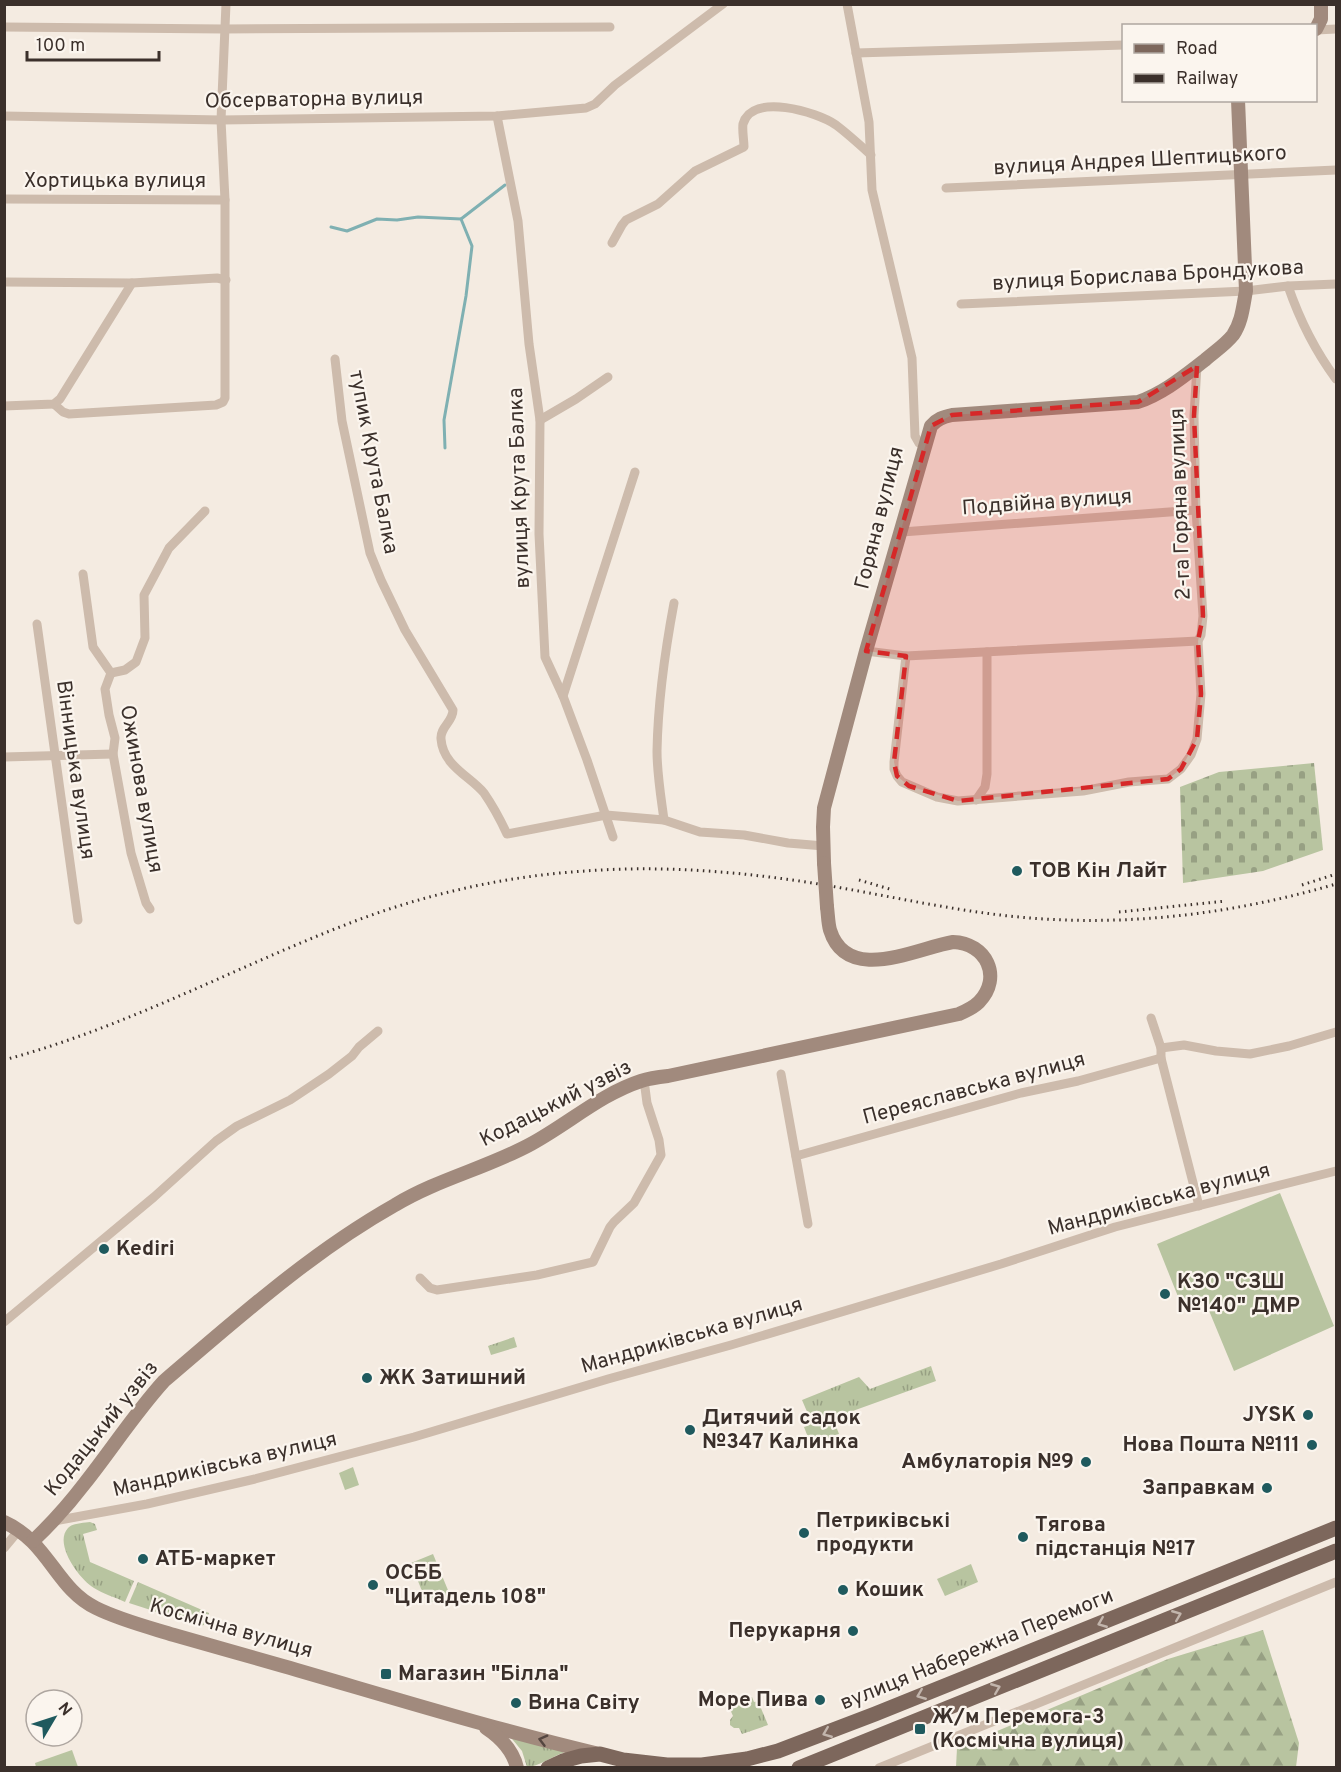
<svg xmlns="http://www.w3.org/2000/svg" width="1341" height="1772" font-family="Overpass,sans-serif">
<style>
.grass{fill:url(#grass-tufts)}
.forest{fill:url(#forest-firs)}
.cemetery{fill:url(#cemetery-stones)}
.pitch{fill:#b8c4a0}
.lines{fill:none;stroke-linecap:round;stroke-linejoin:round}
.stream{stroke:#7fb0b2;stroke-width:3}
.street{stroke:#cdbbac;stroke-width:9}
.secondary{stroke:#a18a7d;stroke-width:14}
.primary{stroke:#7d675c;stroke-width:15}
.rail{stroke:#3b302b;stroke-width:3;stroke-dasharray:1.5 4.5;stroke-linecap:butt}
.secondary-bridge{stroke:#a18a7d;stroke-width:14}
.oneway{stroke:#c2b5ac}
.oneway2{stroke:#544640}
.marked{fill:#d62828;fill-opacity:0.2;stroke:#d62828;stroke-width:4.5;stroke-dasharray:12 8;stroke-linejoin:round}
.poi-dot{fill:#1f5a5e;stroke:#fbf5ee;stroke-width:2}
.labels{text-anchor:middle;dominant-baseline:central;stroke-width:4.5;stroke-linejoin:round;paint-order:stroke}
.street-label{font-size:21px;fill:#3b302b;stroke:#fbf5ee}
.poi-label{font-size:21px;font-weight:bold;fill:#3b302b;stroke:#fbf5ee;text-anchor:start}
</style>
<defs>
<pattern id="grass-tufts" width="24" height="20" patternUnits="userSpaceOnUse" patternTransform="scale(1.5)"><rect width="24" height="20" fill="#b8c4a0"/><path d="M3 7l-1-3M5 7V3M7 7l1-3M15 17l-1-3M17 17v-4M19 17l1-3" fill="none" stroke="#97a083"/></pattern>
<pattern id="forest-firs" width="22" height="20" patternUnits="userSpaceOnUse" patternTransform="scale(1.5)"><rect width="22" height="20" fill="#b8c4a0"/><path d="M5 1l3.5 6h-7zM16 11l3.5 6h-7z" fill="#97a083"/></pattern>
<pattern id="cemetery-stones" width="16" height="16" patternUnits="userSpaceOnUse" patternTransform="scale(1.5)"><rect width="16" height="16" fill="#b8c4a0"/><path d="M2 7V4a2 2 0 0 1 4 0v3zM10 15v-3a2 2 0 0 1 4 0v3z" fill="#97a083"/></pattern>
</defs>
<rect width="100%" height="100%" fill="#f4ebe1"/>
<g class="grass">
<path d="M514 1337 517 1347 491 1355 488 1346Z"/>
<path d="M931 1366 936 1381 836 1417 833 1412 811 1421 802 1400 859 1377 870 1389Z"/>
<path d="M353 1467 359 1485 345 1490 339 1473Z"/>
<path d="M90 1522 95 1524 97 1530 83 1534 90 1562 134 1581 125 1602C115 1597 103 1594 94 1588 80 1580 53 1544 68 1528 72 1523 84 1523 90 1522Z"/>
<path d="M433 1554 450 1595 427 1604 411 1563Z"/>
<path d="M971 1564 978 1582 945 1596 937 1579Z"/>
<path d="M138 1582 209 1613 204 1625 200 1626 129 1603Z"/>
<path d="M752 1697 754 1702 758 1701 768 1725 742 1734 739 1728H734L730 1725V1720L733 1716 729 1707Z"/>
<path d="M508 1734 565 1752C553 1756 538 1767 527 1767L522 1751Z"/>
</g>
<path class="forest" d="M1263 1630 1299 1743 1296 1767H956L957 1748 1168 1659Z"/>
<path class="cemetery" d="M1314 763 1323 850 1263 871 1183 883 1180 787 1219 772Z"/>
<g class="pitch">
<path d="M1280 1193 1334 1326 1234 1371 1205 1301 1183 1309 1157 1244Z"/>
<path d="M832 1416 839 1434 811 1445 804 1427Z"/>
<path d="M72 1750 78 1767H36L35 1763Z"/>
</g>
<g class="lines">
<g class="stream">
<path d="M461 219 505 185"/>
<path d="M331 227 347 231 377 219 397 220 418 217 461 219 472 246 466 296 444 420 445 448"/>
</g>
<g class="street">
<path d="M847 4 869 122 872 190 912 358 915 436 919 443 924 446"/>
<path d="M4 27 224 29 610 27"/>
<path d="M1316 30 1336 29"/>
<path d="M856 53 1124 45"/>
<path d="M4 116 221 120 497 116 586 108 595 104 615 85 723 4"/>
<path d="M497 116 518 221 529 344 540 420 539 534 545 657 563 696 587 760 613 837"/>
<path d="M946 188 1336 170"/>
<path d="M4 199 225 200"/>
<path d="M612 243 622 225 626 220 658 204 695 171 744 147C744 140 742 131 743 124 752 92 817 112 836 125 848 134 860 145 871 155"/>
<path d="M4 282 132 283 217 278 226 280"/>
<path d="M1288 286C1299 318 1316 352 1336 379"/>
<path d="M961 304 1246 291 1288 286 1336 284"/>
<path d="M335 359 342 421 370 553 381 580 405 630 453 710C453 722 440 727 441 739 443 766 470 776 484 793 493 806 500 819 507 834L606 815 664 820 700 832 744 835 788 843 824 846"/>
<path d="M54 404 63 412 69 414 216 405 223 402 225 398V200L221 120 226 4"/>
<path d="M4 406 54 404 60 399 132 283"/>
<path d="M540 420 576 399 608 377"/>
<path d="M902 532 1196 510"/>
<path d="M83 574 93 647 111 673 105 689 109 715 115 738 113 754 131 853 146 903 150 909"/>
<path d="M37 624 78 920"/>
<path d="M866 651 906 656 1198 641"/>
<path d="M906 656 894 762V769L897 776 902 782 937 797 958 801 1083 791 1129 782 1168 779 1181 769 1191 755 1197 739 1201 694 1198 641 1201 635 1203 616 1196 510 1194 416 1197 366"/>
<path d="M111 673 125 670 136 662 145 638 144 595 169 548 205 511"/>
<path d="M563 696 635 472"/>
<path d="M4 757 113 754"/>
<path d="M976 800 985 787 987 774V652"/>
<path d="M664 820C661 797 657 774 657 751 658 701 665 651 674 603"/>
<path d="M1151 1018 1161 1048V1058L1199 1206"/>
<path d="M1161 1048 1184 1045 1216 1051 1250 1054 1289 1046 1336 1032"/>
<path d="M781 1074 808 1224"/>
<path d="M796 1156 1021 1093 1078 1081 1161 1058"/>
<path d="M420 1278 430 1288 437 1290 537 1275 593 1262 610 1227 614 1222 634 1203 661 1155 659 1140 647 1103 644 1080"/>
<path d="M4 1322 154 1197 216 1141 237 1126 290 1100 329 1074 352 1056 359 1047 378 1031"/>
<path d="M54 1521 147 1504 255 1479 414 1437 608 1379 731 1345 1001 1264 1115 1227 1336 1171"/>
<path d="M4 1548 19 1530"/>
<path d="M879 1768 1336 1582"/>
</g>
<g class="secondary">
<path d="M1316 29 1321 19V4"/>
<path d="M824 863 823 827 824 808 866 651 931 426C937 419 943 417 952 415L1138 402C1164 393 1184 376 1205 360 1214 352 1225 345 1233 335 1242 322 1243 306 1246 291L1238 100"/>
<path d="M4 1522C49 1542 56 1589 96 1608 120 1620 148 1627 174 1635 210 1645 247 1656 283 1666 387 1696 490 1728 595 1753"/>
<path d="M33 1541C52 1523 69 1504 85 1483 112 1449 135 1413 164 1381 238 1318 310 1253 395 1205 438 1179 487 1168 531 1144 568 1124 601 1094 641 1081 650 1078 659 1077 668 1076L959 1014C966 1011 973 1008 979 1002 1003 977 986 943 953 942 917 948 847 985 830 930 828 923 828 914 827 907"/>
<path d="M486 1728C501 1738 513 1750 517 1768"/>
</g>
<g class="primary">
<path d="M548 1768 563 1761 581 1756 600 1754 623 1760 667 1765H702L747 1759 778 1751 875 1714 1336 1528"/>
<path d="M799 1768 1336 1551"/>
</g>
<g class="rail">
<path d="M859 880 893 890"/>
<path d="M1302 885 1336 874"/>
<path d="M1119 912 1226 901"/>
<path d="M4 1060C127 1027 233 968 350 923 425 894 506 876 585 871 652 866 718 870 785 879 860 889 934 908 1009 916 1120 928 1230 915 1336 884"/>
</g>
<path class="secondary-bridge" d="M824 863 827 907"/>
</g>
<defs><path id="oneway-chevron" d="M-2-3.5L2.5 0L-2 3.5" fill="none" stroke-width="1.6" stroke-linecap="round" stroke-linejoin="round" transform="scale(1.5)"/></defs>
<g class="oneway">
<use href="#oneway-chevron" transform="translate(1177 1615) rotate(-22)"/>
<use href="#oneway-chevron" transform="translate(1102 1623) rotate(158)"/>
<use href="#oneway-chevron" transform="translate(996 1688) rotate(-22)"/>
<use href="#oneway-chevron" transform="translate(921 1695) rotate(158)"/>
<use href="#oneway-chevron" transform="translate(827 1733) rotate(158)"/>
</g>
<use class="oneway2" href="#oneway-chevron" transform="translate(543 1740) rotate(-165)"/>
<path class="marked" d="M1197 366 1194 416 1203 616 1198 641 1201 694 1197 739 1181 769 1168 779 958 801 909 786 897 776 894 762 906 656 866 651 931 426 952 415 1138 402Z"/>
<g class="poi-dot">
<circle cx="1017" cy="871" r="6"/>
<circle cx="104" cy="1249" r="6"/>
<circle cx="1165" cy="1294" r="6"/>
<circle cx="367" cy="1378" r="6"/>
<circle cx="1308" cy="1415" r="6"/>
<circle cx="690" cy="1430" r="6"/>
<circle cx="1312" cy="1445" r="6"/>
<circle cx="1086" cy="1462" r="6"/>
<circle cx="1267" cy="1488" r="6"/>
<circle cx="804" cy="1533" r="6"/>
<circle cx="1023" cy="1537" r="6"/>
<circle cx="143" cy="1559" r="6"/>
<circle cx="373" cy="1585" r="6"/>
<circle cx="843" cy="1590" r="6"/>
<circle cx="853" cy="1631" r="6"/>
<rect x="380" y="1668" width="12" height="12" rx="3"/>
<circle cx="820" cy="1700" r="6"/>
<circle cx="516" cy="1703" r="6"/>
<rect x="914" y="1723" width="12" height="12" rx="3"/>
</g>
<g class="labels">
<g class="street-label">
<text transform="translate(314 100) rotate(-1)">Обсерваторна вулиця</text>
<text transform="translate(1140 161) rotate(-3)">вулиця Андрея Шептицького</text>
<text x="115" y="181">Хортицька вулиця</text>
<text transform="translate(1148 276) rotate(-3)">вулиця Борислава Брондукова</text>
<text transform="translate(373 462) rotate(79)">тупик Крута Балка</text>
<text transform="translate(520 488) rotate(-92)">вулиця Крута Балка</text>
<text transform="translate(1047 503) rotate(-4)">Подвійна вулиця</text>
<text transform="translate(1181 504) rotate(-92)">2-га Горяна вулиця</text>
<text transform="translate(880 518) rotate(-76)">Горяна вулиця</text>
<text transform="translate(75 770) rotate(82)">Вінницька вулиця</text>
<text transform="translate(141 789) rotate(80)">Ожинова вулиця</text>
<text transform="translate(974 1089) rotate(-15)">Переяславська вулиця</text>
<text transform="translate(556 1104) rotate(-27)">Кодацький узвіз</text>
<text transform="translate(1159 1200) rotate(-15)">Мандриківська вулиця</text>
<text transform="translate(692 1336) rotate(-16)">Мандриківська вулиця</text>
<text transform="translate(102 1429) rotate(-51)">Кодацький узвіз</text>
<text transform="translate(225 1465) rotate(-13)">Мандриківська вулиця</text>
<text transform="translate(231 1629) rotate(16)">Космічна вулиця</text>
<text transform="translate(977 1650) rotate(-22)">вулиця Набережна Перемоги</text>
</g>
<g class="poi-label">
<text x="1029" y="871">ТОВ Кін Лайт</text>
<text x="116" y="1249">Kediri</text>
<text x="1177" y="1282">КЗО "СЗШ<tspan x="1177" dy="24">№140" ДМР</tspan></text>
<text x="379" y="1378">ЖК Затишний</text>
<text x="1296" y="1415" text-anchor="end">JYSK</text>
<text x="702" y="1418">Дитячий садок<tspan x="702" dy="24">№347 Калинка</tspan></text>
<text x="1300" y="1445" text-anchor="end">Нова Пошта №111</text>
<text x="1074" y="1462" text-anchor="end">Амбулаторія №9</text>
<text x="1255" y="1488" text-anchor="end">Заправкам</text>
<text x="816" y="1521">Петриківські<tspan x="816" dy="24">продукти</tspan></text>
<text x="1035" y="1525">Тягова<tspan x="1035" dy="24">пiдстанцiя №17</tspan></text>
<text x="155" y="1559">АТБ-маркет</text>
<text x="385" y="1573">ОСББ<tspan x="385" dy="24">"Цитадель 108"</tspan></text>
<text x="855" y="1590">Кошик</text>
<text x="841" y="1631" text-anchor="end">Перукарня</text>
<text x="398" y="1674">Магазин "Білла"</text>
<text x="808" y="1700" text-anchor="end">Море Пива</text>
<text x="528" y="1703">Вина Світу</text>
<text x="932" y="1717">Ж/м Перемога-3<tspan x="932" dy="24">(Космічна вулиця)</tspan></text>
</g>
</g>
<rect width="1341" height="1772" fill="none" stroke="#3b302b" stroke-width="12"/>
<rect x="1122" y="24" width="195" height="78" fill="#fbf5ee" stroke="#aea6a0" stroke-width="1.5"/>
<rect x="1134" y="44" width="30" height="9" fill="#7d675c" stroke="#aea6a0" stroke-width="1.5"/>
<text x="1176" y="54" font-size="18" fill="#3b302b">Road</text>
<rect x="1134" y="74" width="30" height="9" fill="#3b302b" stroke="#aea6a0" stroke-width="1.5"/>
<text x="1176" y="84" font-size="18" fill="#3b302b">Railway</text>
<g transform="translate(54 1718) rotate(51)"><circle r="28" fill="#fbf5ee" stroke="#aea6a0" stroke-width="1.5"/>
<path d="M0-4.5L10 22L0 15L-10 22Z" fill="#1f5a5e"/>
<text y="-9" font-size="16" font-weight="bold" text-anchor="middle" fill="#3b302b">N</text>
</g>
<path d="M27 51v9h132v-9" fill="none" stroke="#3b302b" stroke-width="3"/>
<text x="36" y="51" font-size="18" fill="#3b302b" stroke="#fbf5ee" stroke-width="4.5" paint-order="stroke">100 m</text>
</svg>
